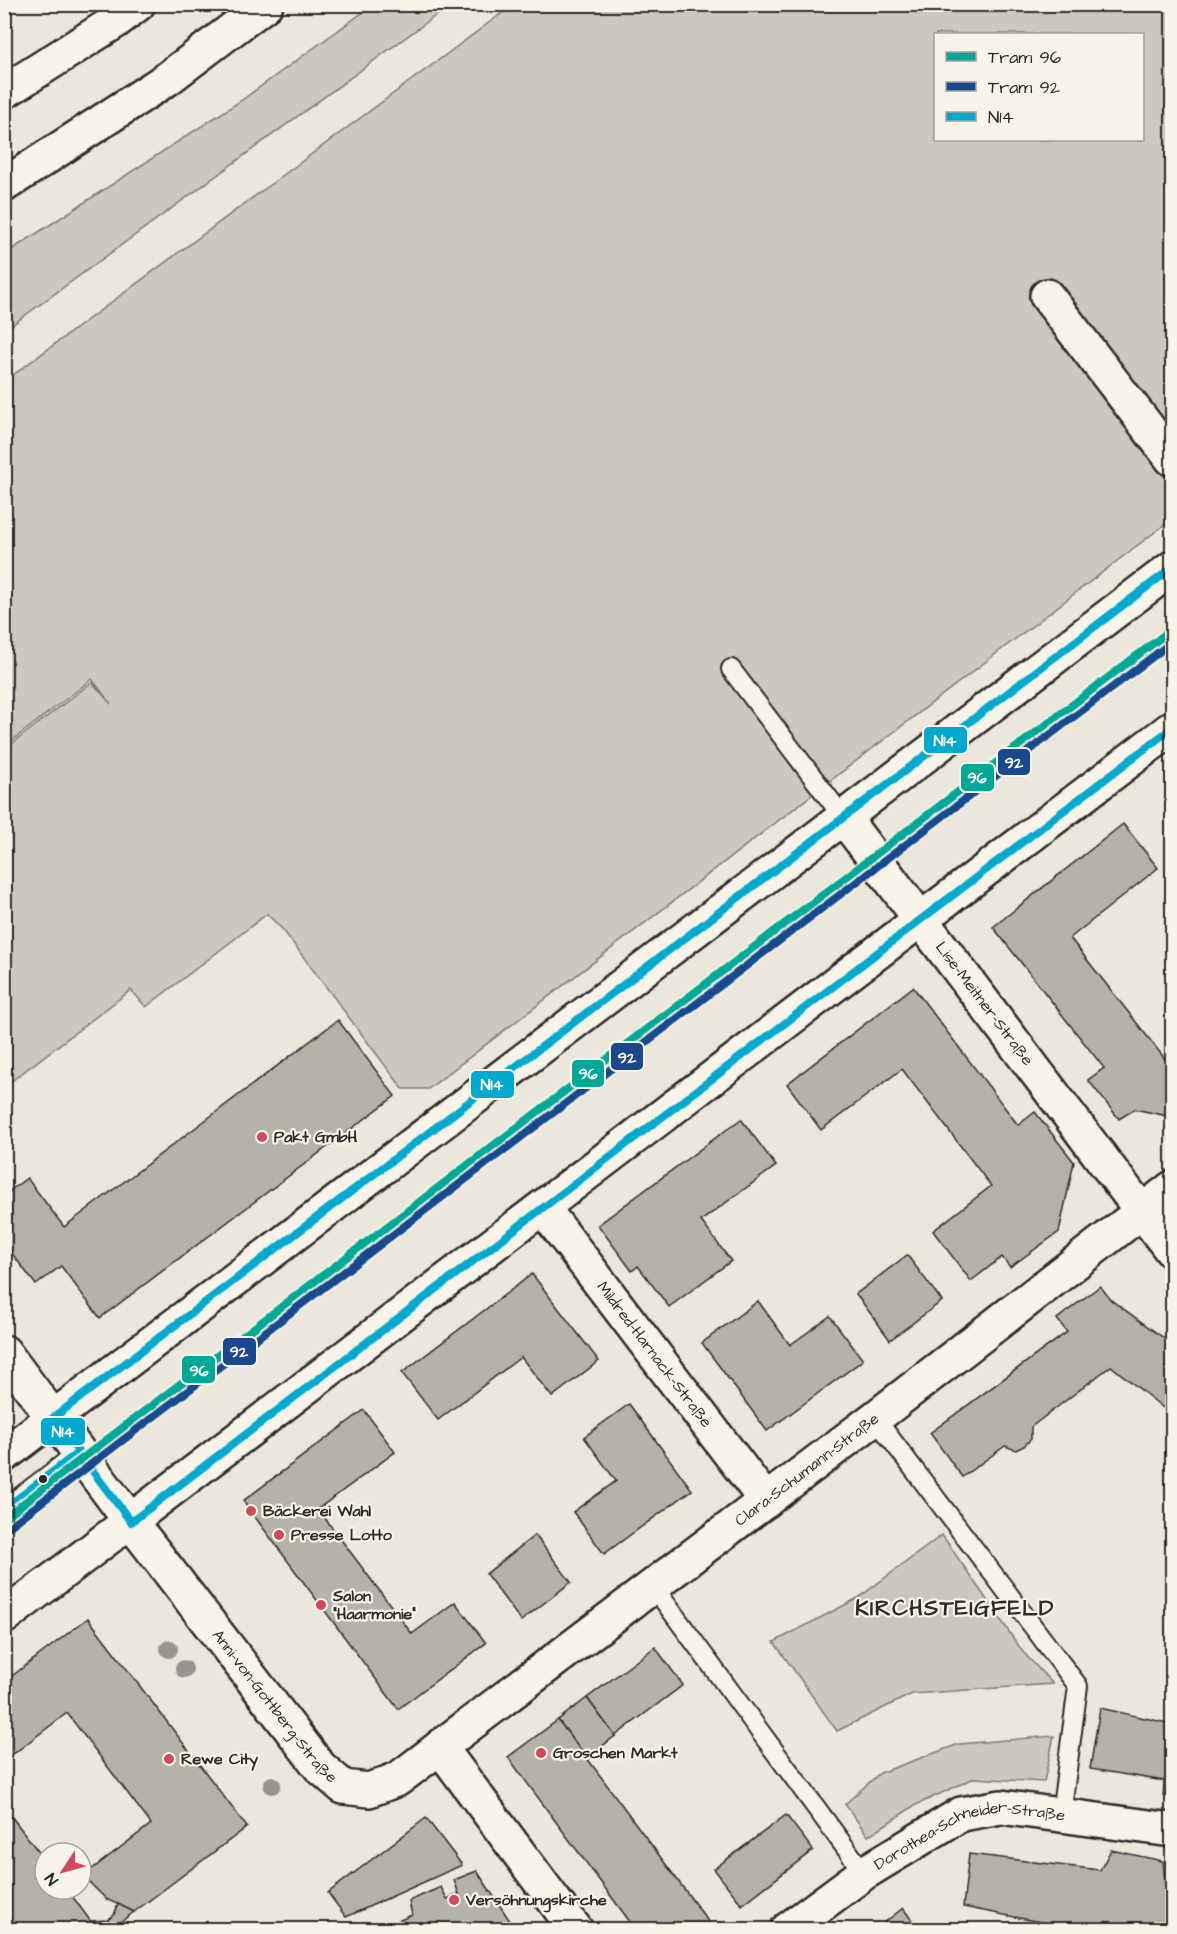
<svg xmlns="http://www.w3.org/2000/svg" width="1177" height="1934" font-family="'Architects Daughter',sans-serif">
<style>
.green{fill:#cbc8bf;stroke:#7b7a75;stroke-width:1.5;fill-rule:evenodd}
.building{fill:#b5b2ab;stroke:#2b2b2b;stroke-width:1.5}
.lines{fill:none;stroke-linecap:round;stroke-linejoin:round}
.lane-casing{stroke:#2b2b2b;stroke-width:22}
.street-casing{stroke:#2b2b2b;stroke-width:38}
.highway-casing{stroke:#2b2b2b;stroke-width:38}
.lane{stroke:#f7f3e8;stroke-width:18}
.street{stroke:#f7f3e8;stroke-width:33}
.highway{stroke:#f7f3e8;stroke-width:33}
.bus-1-casing{stroke:#f7f3e8;stroke-width:12}
.bus-1{stroke:#00a9ce;stroke-width:8}
.tram-1-casing{stroke:#f7f3e8;stroke-width:12}
.tram-2-casing{stroke:#f7f3e8;stroke-width:12}
.tram-1{stroke:#00a995;stroke-width:8}
.tram-2{stroke:#19488e;stroke-width:8}
.tree{fill:#97958f}
.poi-dot{fill:#d1495b;stroke:#f7f3e8;stroke-width:2}
.bus-dot{fill:#2b2b2b;stroke:#f7f3e8;stroke-width:2}
.labels{text-anchor:middle;dominant-baseline:central;stroke-width:4.5;stroke-linejoin:round;paint-order:stroke}
.street-label{font-size:16px;fill:#2b2b2b;stroke:#f7f3e8}
.poi-label{font-size:16px;font-weight:bold;fill:#2b2b2b;stroke:#f7f3e8;text-anchor:start}
.district-label{font-size:22px;font-weight:bold;letter-spacing:1.5px;fill:#2b2b2b;stroke:#f7f3e8}
.line-badge{stroke:#f7f3e8;stroke-width:2}
.badge-label{font-size:16px;text-anchor:middle;font-weight:bold;fill:#fff}
</style>
<rect width="100%" height="100%" fill="#ebe7dd"/>
<filter id="ink" filterUnits="userSpaceOnUse"><feTurbulence type="fractalNoise" baseFrequency=".0167" numOctaves="2"/><feDisplacementMap in="SourceGraphic" scale="12" xChannelSelector="R" yChannelSelector="G"/><feConvolveMatrix kernelMatrix="1 2 1 2 8 2 1 2 1" color-interpolation-filters="sRGB"/></filter>
<g filter="url(#ink)">
<g class="green">
<path d="M373 5H450L5 330V254L242 100Z"/>
<path d="M513 5H1172V519L428 1089H403L283 930 267 914 146 1007 131 990 5 1086V749L92 682 111 704 92 679 5 746V381ZM936 34H1142V140H936Z"/>
<path d="M942 1535 1023 1652 1053 1684 912 1694 837 1731 774 1642 858 1598Z"/>
<path d="M1054 1736 1044 1782 974 1778 914 1806 868 1836 845 1804 880 1773 959 1744Z"/>
</g>
<g class="building">
<path d="M1123 824 1158 868 1070 938 1165 1059 1172 1053V1117L1135 1109 1119 1119 1088 1080 1104 1068 993 927Z"/>
<path d="M913 987 1018 1125 1035 1112 1074 1162 1059 1232 1010 1267 1002 1257 971 1281 933 1231 991 1186 902 1069 821 1130 787 1084Z"/>
<path d="M338 1020 395 1096 100 1318 61 1266 36 1285 4 1243V1195L27 1178 64 1227Z"/>
<path d="M741 1119 776 1166 701 1221 731 1261 669 1307 638 1266 632 1271 598 1225Z"/>
<path d="M907 1255 942 1301 890 1340 856 1294Z"/>
<path d="M532 1274 599 1361 552 1397 521 1357 438 1420 402 1373Z"/>
<path d="M1100 1286 1111 1300 1172 1344V1415L1111 1366 1031 1427V1439L1024 1446 1016 1450 1005 1446 962 1477 930 1433 1067 1332 1057 1319Z"/>
<path d="M758 1301 790 1345 830 1316 863 1360 767 1431 702 1343Z"/>
<path d="M629 1404 692 1490 604 1554 573 1512 616 1481 584 1437Z"/>
<path d="M364 1410 395 1452 318 1509 412 1634 455 1602 486 1643 398 1709 243 1501Z"/>
<path d="M535 1535 571 1582 521 1621 486 1574Z"/>
<path d="M88 1618 247 1827 134 1912 106 1899 83 1876 151 1824 67 1713 4 1761V1682Z"/>
<path d="M655 1647 683 1685 615 1736 587 1698Z"/>
<path d="M587 1698 615 1736 587 1758 558 1720Z"/>
<path d="M1100 1708 1172 1724V1797L1163 1796 1164 1781 1090 1769Z"/>
<path d="M558 1720 587 1758 713 1928 711 1930H636L508 1757Z"/>
<path d="M4 1807 45 1860V1889H67L97 1930H18L4 1912Z"/>
<path d="M786 1815 813 1850 742 1905 714 1869Z"/>
<path d="M426 1818 462 1865 346 1917 328 1893Z"/>
<path d="M1111 1850 1163 1861 1170 1930H1082L963 1907 969 1854 1100 1870Z"/>
<path d="M477 1871 516 1930H398L393 1923 412 1915 409 1901 441 1887 447 1899 459 1894 454 1880Z"/>
<path d="M118 1904 134 1912 110 1930H97L91 1921 107 1920 114 1915Z"/>
<path d="M903 1908 919 1930H875L880 1926Z"/>
</g>
<g class="lines">
<defs>
<g id="lane">
<path d="M731 669 843 817"/>
<path d="M875 1418 1078 1686 1061 1815"/>
<path d="M4 1509 79 1452"/>
<path d="M653 1586 864 1873"/>
</g>
<g id="street">
<path d="M1047 296 1172 459"/>
<path id="s1" d="M843 817 1172 1251"/>
<path id="s2" d="M543 1208 766 1501"/>
<path id="s3" d="M4 1352 131 1522 320 1767 343 1787 369 1790 398 1779 440 1747 576 1930"/>
<path d="M4 1455 1172 568"/>
<path d="M4 1617 1172 728"/>
<path id="s4" d="M440 1747 875 1418 1172 1188"/>
<path id="s5" d="M787 1930 864 1873 961 1814 1001 1807 1172 1830"/>
</g>
<g id="highway">
<path d="M4 92 116 21 138 4"/>
<path d="M4 185 167 79 266 4"/>
</g>
</defs>
<use href="#lane" class="lane-casing"/>
<use href="#street" class="street-casing"/>
<use href="#highway" class="highway-casing"/>
<use href="#lane" class="lane"/>
<use href="#street" class="street"/>
<use href="#highway" class="highway"/>
<defs>
<g id="bus-1">
<path d="M1172 568 53 1418 131 1522 1172 728"/>
<path d="M4 1509 79 1452"/>
</g>
</defs>
<use href="#bus-1" class="bus-1-casing"/>
<use href="#bus-1" class="bus-1"/>
<defs>
<path id="tram-1" d="M4 1518 1172 629"/>
<path id="tram-2" d="M10 1526 1172 642"/>
</defs>
<use href="#tram-1" class="tram-1-casing"/>
<use href="#tram-2" class="tram-2-casing"/>
<use href="#tram-1" class="tram-1"/>
<use href="#tram-2" class="tram-2"/>
</g>
<g class="tree">
<circle cx="169" cy="1649" r="9"/>
<circle cx="184" cy="1669" r="9"/>
<circle cx="272" cy="1785" r="9"/>
</g>
</g>
<g class="poi-dot">
<circle cx="262" cy="1137" r="6"/>
<circle cx="251" cy="1511" r="6"/>
<circle cx="279" cy="1535" r="6"/>
<circle cx="321" cy="1605" r="6"/>
<circle cx="541" cy="1753" r="6"/>
<circle cx="169" cy="1759" r="6"/>
<circle cx="454" cy="1900" r="6"/>
</g>
<circle class="bus-dot" cx="43" cy="1479" r="5"/>
<g class="labels">
<g class="street-label">
<text stroke="none"><textPath href="#s1" startOffset="234">Lise-Meitner-Straße</textPath></text>
<text stroke="none"><textPath href="#s2" startOffset="184">Mildred-Harnack-Straße</textPath></text>
<text stroke="none"><textPath href="#s4" startOffset="460">Clara-Schumann-Straße</textPath></text>
<text stroke="none"><textPath href="#s3" startOffset="446">Anni-von-Gottberg-Straße</textPath></text>
<text stroke="none"><textPath href="#s5" startOffset="212">Dorothea-Schneider-Straße</textPath></text>
</g>
<g class="poi-label">
<text x="274" y="1137">Pakt GmbH</text>
<text x="263" y="1511">Bäckerei Wahl</text>
<text x="291" y="1535">Presse Lotto</text>
<text x="333" y="1596">Salon<tspan x="333" dy="18">"Haarmonie"</tspan></text>
<text x="553" y="1753">Groschen Markt</text>
<text x="181" y="1759">Rewe City</text>
<text x="466" y="1900">Versöhnungskirche</text>
</g>
<g class="district-label">
<text x="955" y="1608">KIRCHSTEIGFELD</text>
</g>
</g>
<g class="line-badge">
<rect x="923" y="726" width="45" height="28" rx="6" fill="#00a9ce"/>
<rect x="997" y="748" width="34" height="28" rx="6" fill="#19488e"/>
<rect x="960" y="763" width="35" height="29" rx="6" fill="#00a995"/>
<rect x="610" y="1042" width="34" height="29" rx="6" fill="#19488e"/>
<rect x="571" y="1059" width="34" height="29" rx="6" fill="#00a995"/>
<rect x="470" y="1070" width="45" height="29" rx="6" fill="#00a9ce"/>
<rect x="222" y="1337" width="35" height="29" rx="6" fill="#19488e"/>
<rect x="181" y="1355" width="35" height="29" rx="6" fill="#00a995"/>
<rect x="40" y="1417" width="46" height="29" rx="6" fill="#00a9ce"/>
</g>
<g class="badge-label">
<text x="945" y="746">N14</text>
<text x="1014" y="768">92</text>
<text x="977" y="783">96</text>
<text x="627" y="1063">92</text>
<text x="588" y="1079">96</text>
<text x="492" y="1090">N14</text>
<text x="239" y="1357">92</text>
<text x="199" y="1376">96</text>
<text x="63" y="1437">N14</text>
</g>
<rect width="1177" height="1934" fill="none" stroke="#f7f3e8" stroke-width="24"/>
<rect x="12" y="12" width="1153" height="1910" fill="none" stroke="#2b2b2b" stroke-width="2" filter="url(#ink)"/>
<rect x="934" y="33" width="210" height="108" fill="#f7f3e8" stroke="#a5a39c" stroke-width="1.5"/>
<rect x="946" y="52" width="30" height="9" fill="#00a995" stroke="#a5a39c" stroke-width="1.5"/>
<text x="988" y="63" font-size="18" fill="#2b2b2b">Tram 96</text>
<rect x="946" y="82" width="30" height="9" fill="#19488e" stroke="#a5a39c" stroke-width="1.5"/>
<text x="988" y="93" font-size="18" fill="#2b2b2b">Tram 92</text>
<rect x="946" y="112" width="30" height="9" fill="#00a9ce" stroke="#a5a39c" stroke-width="1.5"/>
<text x="988" y="123" font-size="18" fill="#2b2b2b">N14</text>
<g transform="translate(63 1871) rotate(234)"><circle r="28" fill="#f7f3e8" stroke="#a5a39c" stroke-width="1.5"/>
<path d="M0-4.5L10 22L0 15L-10 22Z" fill="#d1495b"/>
<text y="-9" font-size="16" font-weight="bold" text-anchor="middle" fill="#2b2b2b">N</text>
</g>
</svg>
